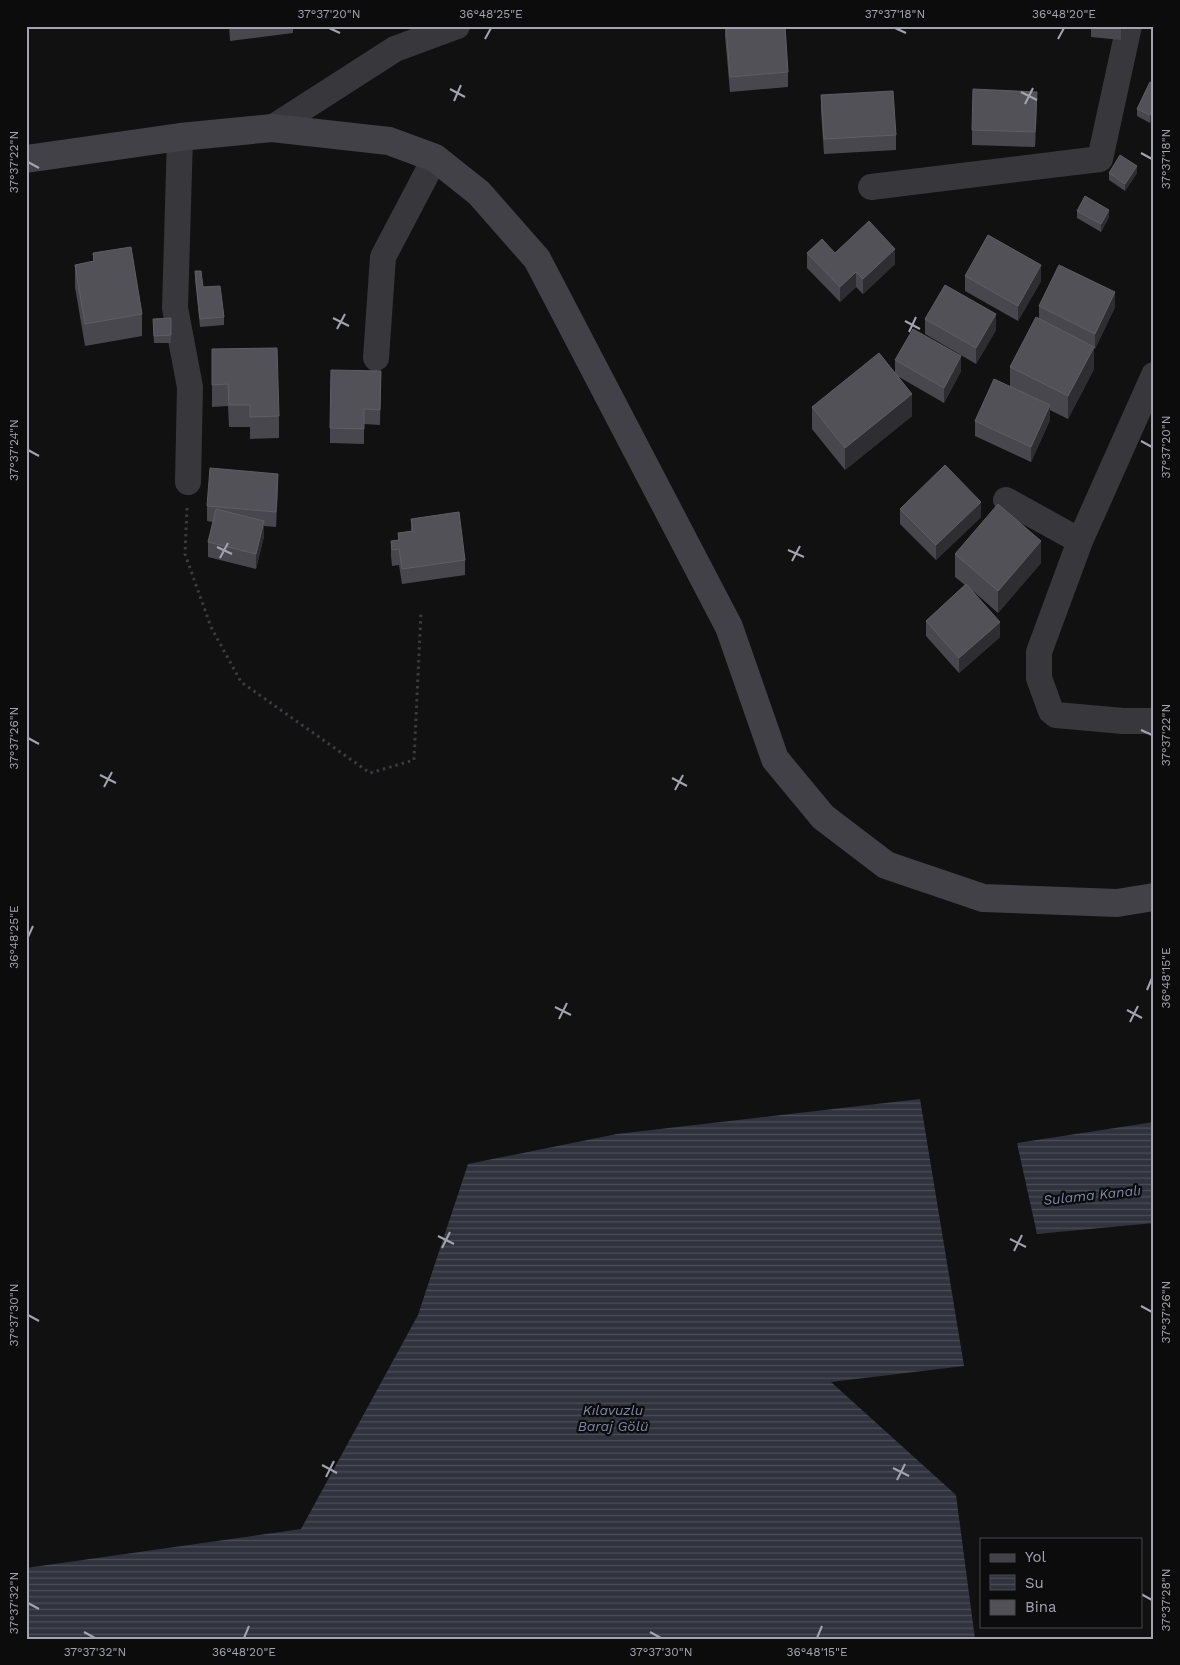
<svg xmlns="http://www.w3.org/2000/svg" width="1180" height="1665" font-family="'Work Sans',sans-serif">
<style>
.water{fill:url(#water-rules)}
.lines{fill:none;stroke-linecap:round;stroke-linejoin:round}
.path{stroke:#3b3b40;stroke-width:3;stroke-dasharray:2.5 4;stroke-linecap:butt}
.street{stroke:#38373c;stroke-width:26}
.secondary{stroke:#414147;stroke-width:28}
.wall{fill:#48474d}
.shaded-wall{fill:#2e2d31}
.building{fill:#525157;stroke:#5f5e65}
.ticks{fill:none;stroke:#a4a4b1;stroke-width:2}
.labels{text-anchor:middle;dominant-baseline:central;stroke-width:4.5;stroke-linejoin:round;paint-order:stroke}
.water-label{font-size:14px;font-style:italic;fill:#7e88a9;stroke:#0c0c0d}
.neatline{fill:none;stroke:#a4a4b1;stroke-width:2}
.ticks-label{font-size:12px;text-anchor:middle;fill:#a4a4b1}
</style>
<defs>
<pattern id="water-rules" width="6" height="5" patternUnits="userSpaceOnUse" patternTransform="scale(1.25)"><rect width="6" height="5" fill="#30333d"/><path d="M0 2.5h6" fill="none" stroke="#4b4e57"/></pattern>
</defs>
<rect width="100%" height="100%" fill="#111112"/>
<g class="water">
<path d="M920 1099 964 1366 831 1382 956 1495 975 1639H26V1568L301 1529 418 1315 468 1164 617 1134Z"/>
<path d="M1154 1122V1223L1037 1234 1017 1143Z"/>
</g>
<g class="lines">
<path class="path" d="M187 508 185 554 211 627 241 682 370 773 414 760 421 612"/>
<g class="street">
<path d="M272 128 395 49 457 26"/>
<path d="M180 137 175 308 190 387 188 482"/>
<path d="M871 187 1100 159 1129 26"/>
<path d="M376 358 383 257 435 158"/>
<path d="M1154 375 1080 541 1039 652V678L1051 711 1056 715 1123 721H1154"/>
<path d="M1006 500 1080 541"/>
</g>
<path class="secondary" d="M26 159 180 137 272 128 389 141 435 158 479 193 537 259 729 627 775 759 823 817 886 865 983 898 1117 903 1154 897"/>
</g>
<g class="wall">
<path d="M229 26H293V33L230 41Z"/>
<path d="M725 26H785L788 72V87L730 92 725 36Z"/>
<path d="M1091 26H1122L1121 40 1091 37Z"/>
<path d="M1150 82V123L1137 116V109Z"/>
<path d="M821 95 896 135V150L824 154 821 111Z"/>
<path d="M1037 107 1035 147 972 145V130Z"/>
<path d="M1109 173H1137L1125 191 1109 180Z"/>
<path d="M1077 211 1109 217 1101 232 1077 218Z"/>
<path d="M93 253 142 314V336L85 346 75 287V265L93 261Z"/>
<path d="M807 253H835L895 264 863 294 856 287 840 302 807 268Z"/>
<path d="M195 271 203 287 224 317V325L200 327 195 279Z"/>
<path d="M965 276 1041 281 1018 321 965 291Z"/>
<path d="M1039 306 1115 307 1095 349 1094 348V369L1068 419 1050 410V420L1031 462 975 436V421L1010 386V367L1039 319Z"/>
<path d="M171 318V343H154L153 326Z"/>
<path d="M925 319 996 330 976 364 925 334Z"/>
<path d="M212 349 279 416V438L250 439V427H229L228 406 212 407Z"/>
<path d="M895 360 961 371 944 403 899 377 912 416 845 470 812 429V407L895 373Z"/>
<path d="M381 371 380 425 364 424V444L330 443V428Z"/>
<path d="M278 489 276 527 264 526V536L256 569 208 557V542L213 522 207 521V506Z"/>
<path d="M900 509 981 517 936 560 900 524Z"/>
<path d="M411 519 465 560V575L402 584 399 565 392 566 391 556V541L398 540V533L411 531Z"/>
<path d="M955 554 1041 563 998 613 973 591 1000 637 959 673 926 636V621L965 585 955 577Z"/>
</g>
<g class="shaded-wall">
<path d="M1121 26H1122L1121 40Z"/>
<path d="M1037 92V107L1035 147V132Z"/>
<path d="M1154 107V115L1150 123V115Z"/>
<path d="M1137 166V173L1125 191V184Z"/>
<path d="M1109 210V217L1101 232V224Z"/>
<path d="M895 249V264L863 294V279Z"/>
<path d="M1041 265V281L1018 321V306Z"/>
<path d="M856 272V287L840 302V287Z"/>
<path d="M1115 292V307L1095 349V334Z"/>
<path d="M996 314V330L976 364V348Z"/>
<path d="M1094 347V369L1068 419V396Z"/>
<path d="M961 356V371L944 403V388Z"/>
<path d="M912 394V416L845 470V448Z"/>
<path d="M1050 405V420L1031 462V447Z"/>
<path d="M278 474V489L276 527V512Z"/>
<path d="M981 502V517L936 560V545Z"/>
<path d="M264 521V536L256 569V554Z"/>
<path d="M1041 541V563L998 613V591Z"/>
<path d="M1000 622V637L959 673V658Z"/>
</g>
<g class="building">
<path d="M726 26H785L788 72 730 77Z"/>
<path d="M1150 82 1154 84V107L1150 115 1137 109Z"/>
<path d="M973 89 1037 92 1035 132 972 130Z"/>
<path d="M893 91 896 135 824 139 821 95Z"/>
<path d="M1120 155 1137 166 1125 184 1109 173Z"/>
<path d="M1085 196 1109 210 1101 224 1077 211Z"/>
<path d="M869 221 895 249 863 279 856 272 840 287 807 253 822 239 835 253Z"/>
<path d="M988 235 1041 265 1018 306 965 276Z"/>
<path d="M131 247 142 314 85 324 75 265 94 261 93 253Z"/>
<path d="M1059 265 1115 292 1095 334 1039 306Z"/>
<path d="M195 271H201L203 287 220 286 224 317 200 319Z"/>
<path d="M945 285 996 314 976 348 925 319Z"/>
<path d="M1036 317 1094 347 1068 396 1010 367Z"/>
<path d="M171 318V335L154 336 153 319Z"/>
<path d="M913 329 961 356 944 388 895 360Z"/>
<path d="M277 348 279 416 250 417V405H229L228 384 212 385V349Z"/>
<path d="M879 353 912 394 845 448 812 407Z"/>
<path d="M331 370 381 371 380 410 364 409V429L330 428Z"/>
<path d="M994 379 1050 405 1031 447 975 421Z"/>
<path d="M945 465 981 502 936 545 900 509Z"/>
<path d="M210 468 278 474 276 512 207 506Z"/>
<path d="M998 504 1041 541 998 591 955 554Z"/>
<path d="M216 509 264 521 256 554 208 542Z"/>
<path d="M459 512 465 560 402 569 399 549 392 550 391 541 399 540 398 533 413 531 411 519Z"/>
<path d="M966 584 1000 622 959 658 926 621Z"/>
</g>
<path class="ticks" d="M329 28 340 33M895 28 906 33M485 39 491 28M1058 39 1064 28M450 89 465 97M1021 92 1037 100M454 101 461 85M1025 104 1033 88M1141 153 1152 159M28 162 39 168M333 318 349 326M905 321 920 329M337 329 345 314M909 332 916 317M1141 441 1152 447M28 450 39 456M217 547 232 554M788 550 804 557M220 558 228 543M792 561 800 546M1141 730 1152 735M28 738 39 744M100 775 116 783M672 778 687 786M104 787 112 772M675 790 683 775M28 937 33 926M1147 990 1152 978M555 1007 571 1015M1127 1010 1142 1018M559 1019 567 1003M1130 1022 1138 1006M438 1236 454 1244M1010 1239 1026 1247M442 1248 450 1232M1014 1251 1022 1235M1141 1306 1152 1312M28 1315 39 1321M322 1465 337 1473M893 1468 909 1476M326 1477 334 1461M897 1480 905 1464M1141 1594 1152 1600M28 1603 39 1609M84 1632 95 1638M650 1632 661 1638M244 1638 249 1626M817 1638 822 1626"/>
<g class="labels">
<g class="water-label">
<text transform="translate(1092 1195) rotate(-6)">Sulama Kanalı</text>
<text x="613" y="1410">Kılavuzlu<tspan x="613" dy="16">Baraj Gölü</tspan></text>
</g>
</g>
<rect width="1180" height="1665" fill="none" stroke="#0c0c0d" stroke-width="55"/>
<rect x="980" y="1538" width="162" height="90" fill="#0c0c0d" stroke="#49494f"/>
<rect x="990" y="1554" width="25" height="8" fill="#414147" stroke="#49494f"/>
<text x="1025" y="1562" font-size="15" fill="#a4a4b1">Yol</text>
<rect x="990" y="1575" width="25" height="15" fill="url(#water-rules)" stroke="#49494f"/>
<text x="1025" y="1588" font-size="15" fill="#a4a4b1">Su</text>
<rect x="990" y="1600" width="25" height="15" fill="#525157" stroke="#49494f"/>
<text x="1025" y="1612" font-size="15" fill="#a4a4b1">Bina</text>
<rect x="28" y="28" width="1124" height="1610" class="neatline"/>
<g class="ticks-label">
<text x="329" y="18">37°37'20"N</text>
<text x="491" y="18">36°48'25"E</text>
<text x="895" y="18">37°37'18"N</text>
<text x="1064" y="18">36°48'20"E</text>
<text transform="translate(1166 159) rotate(-90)" y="4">37°37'18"N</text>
<text transform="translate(14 162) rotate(-90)" y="4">37°37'22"N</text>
<text transform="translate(1166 447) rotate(-90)" y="4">37°37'20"N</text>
<text transform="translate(14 450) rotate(-90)" y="4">37°37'24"N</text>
<text transform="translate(1166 735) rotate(-90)" y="4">37°37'22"N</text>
<text transform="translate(14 738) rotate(-90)" y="4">37°37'26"N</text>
<text transform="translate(14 937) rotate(-90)" y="4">36°48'25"E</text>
<text transform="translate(1166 978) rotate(-90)" y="4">36°48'15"E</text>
<text transform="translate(1166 1312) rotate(-90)" y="4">37°37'26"N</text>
<text transform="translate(14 1315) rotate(-90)" y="4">37°37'30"N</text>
<text transform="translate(1166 1600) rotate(-90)" y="4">37°37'28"N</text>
<text transform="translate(14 1603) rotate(-90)" y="4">37°37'32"N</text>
<text x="95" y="1656">37°37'32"N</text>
<text x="244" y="1656">36°48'20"E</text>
<text x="661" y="1656">37°37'30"N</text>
<text x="817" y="1656">36°48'15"E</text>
</g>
</svg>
